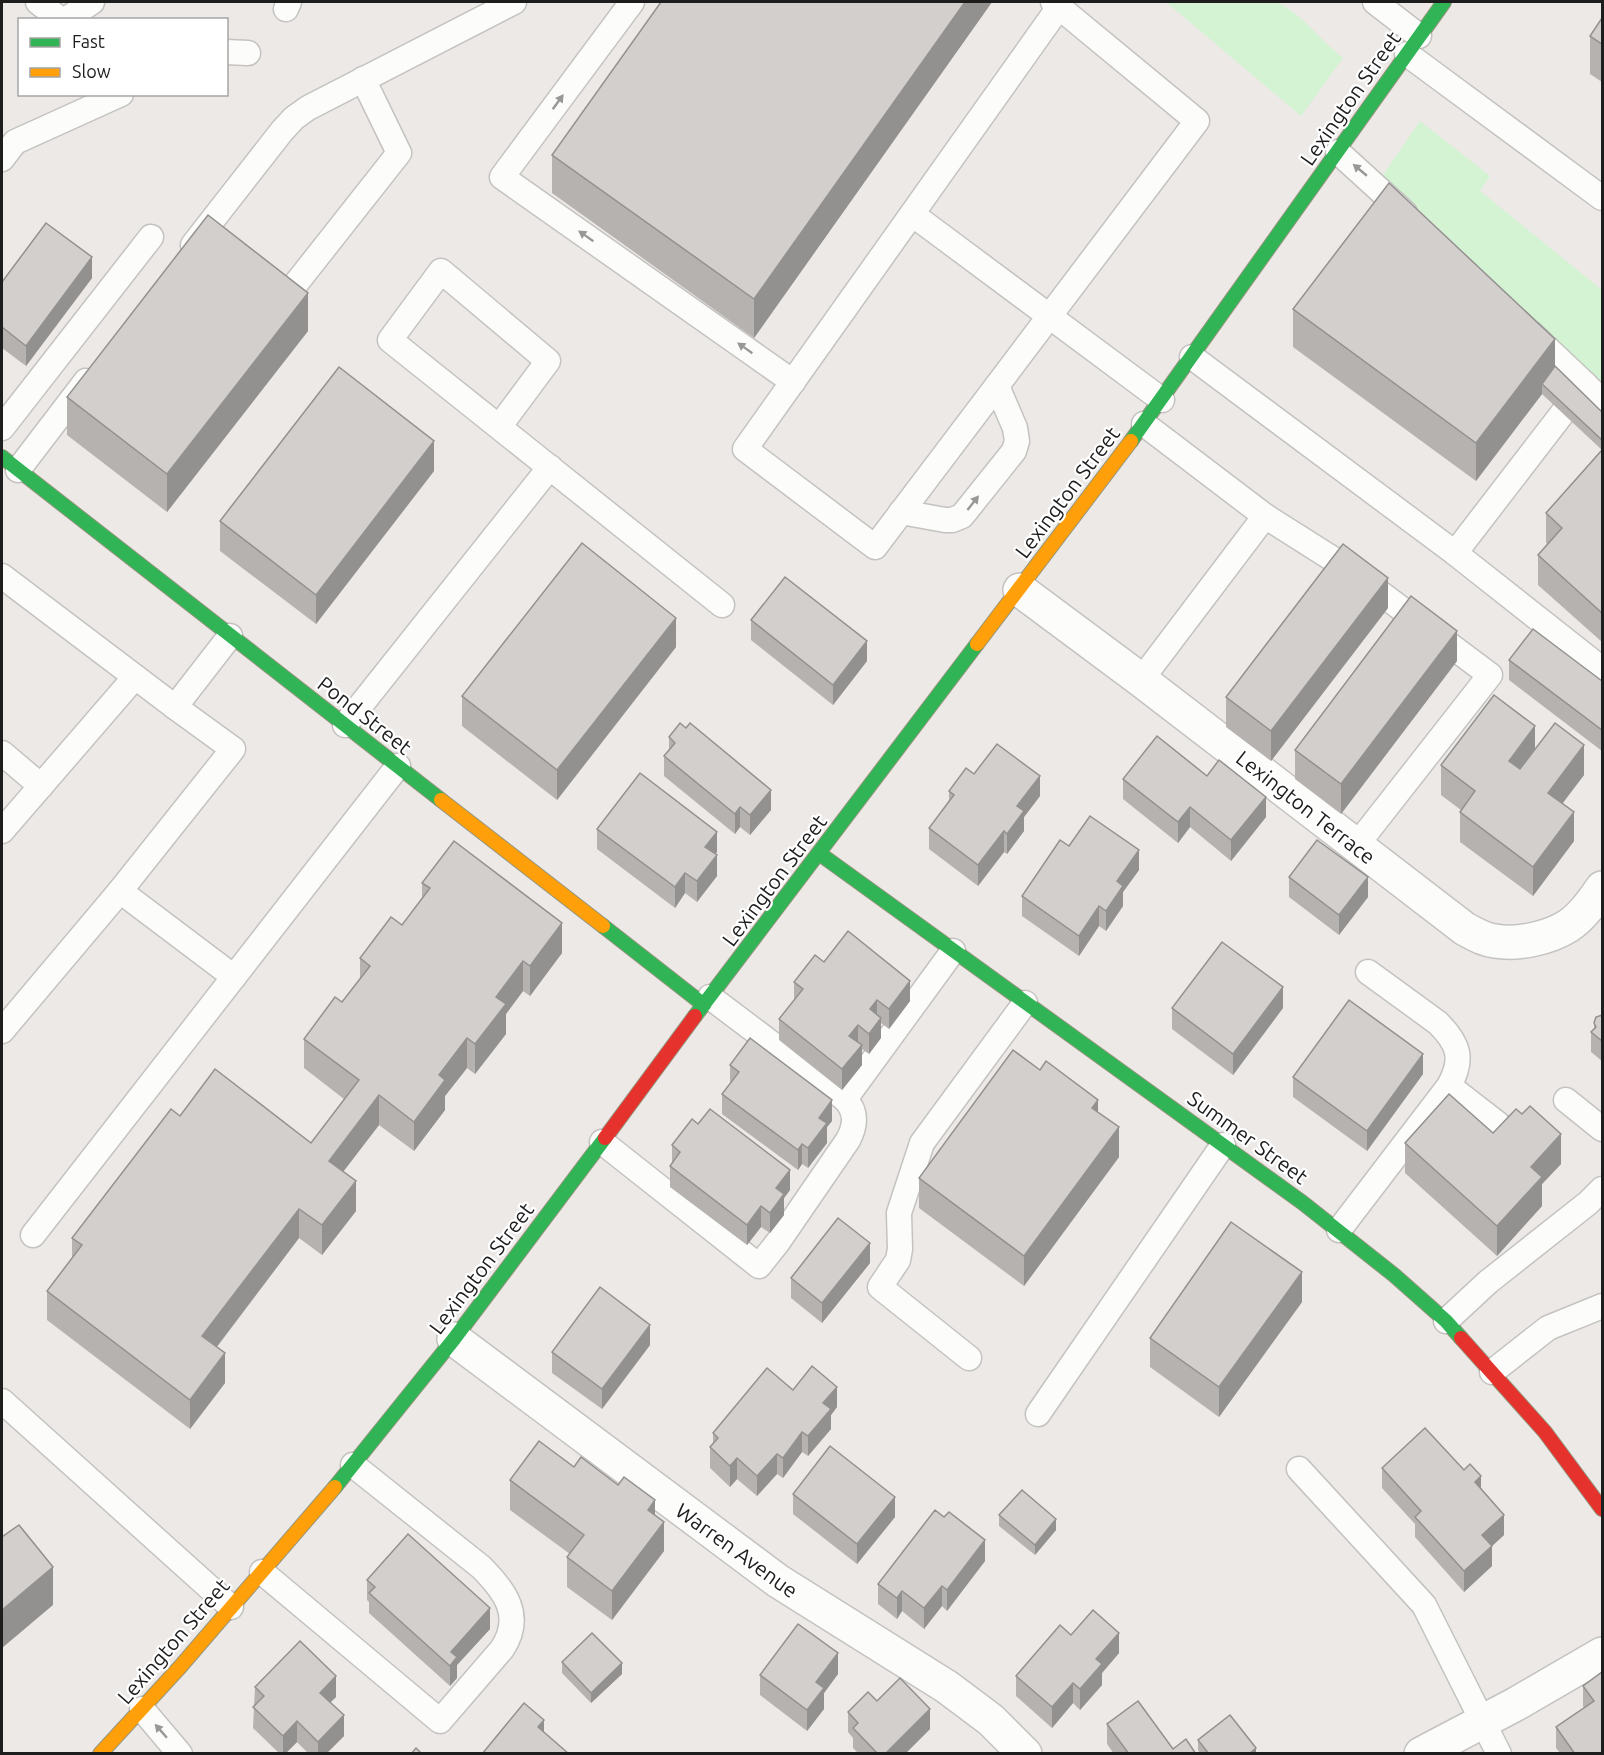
<svg xmlns="http://www.w3.org/2000/svg" width="1604" height="1755" font-family="Ubuntu,sans-serif">
<style>
.park{fill:#d3f3d2}
.lines{fill:none;stroke-linecap:round;stroke-linejoin:round}
.lane-casing{stroke:#c4c3c2;stroke-width:27}
.street-casing{stroke:#c4c3c2;stroke-width:36}
.fast-casing{stroke:#95957e;stroke-width:16}
.slow-casing{stroke:#95957e;stroke-width:16}
.jam-casing{stroke:#95957e;stroke-width:16}
.lane{stroke:#fcfcfb;stroke-width:24}
.street{stroke:#fcfcfb;stroke-width:33}
.fast{stroke:#30b455;stroke-width:14}
.slow{stroke:#ff9f0a;stroke-width:14}
.jam{stroke:#e5322d;stroke-width:14}
.wall{fill:#b5b2b0}
.shaded-wall{fill:#939190}
.building{fill:#d2cfcd;stroke:#939190;stroke-width:1.5}
.oneway{fill:#989897}
.labels{text-anchor:middle;dominant-baseline:central;stroke-width:4.5;stroke-linejoin:round;paint-order:stroke}
.street-label{font-size:21px;fill:#1d1d1d;stroke:#fff}
</style>
<rect width="100%" height="100%" fill="#ece9e6"/>
<g class="park">
<path d="M1166 2C1183 1 1270 0 1279 3 1304 16 1321 41 1343 58L1301 116Z"/>
<path d="M1420 121 1490 176 1480 191 1602 290V385L1383 175Z"/>
</g>
<g class="lines">
<defs>
<g id="lane">
<path d="M38 2 61 20"/>
<path d="M632 2 502 177 793 382"/>
<path d="M1053 2 1059 7 1197 121 875 547 745 449 1059 7"/>
<path d="M1375 2 1419 36"/>
<path d="M286 9 289 2"/>
<path d="M65 20 92 2"/>
<path d="M226 52 248 53"/>
<path d="M1407 54 1602 198"/>
<path d="M1338 152 1405 213"/>
<path d="M2 159 15 142 121 94"/>
<path d="M912 214 1162 400"/>
<path d="M193 245 282 131 294 118 308 108 514 2"/>
<path d="M287 295 399 153 363 79"/>
<path d="M1532 334 1585 384"/>
<path d="M1192 357 1455 553 1602 669"/>
<path d="M1144 424 1265 516 1347 568 1490 675 1356 846"/>
<path d="M499 427 548 361 441 271 390 340 722 605"/>
<path d="M2 428 151 237"/>
<path d="M18 470 86 381"/>
<path d="M901 512 945 520H952L962 516 1014 451 1017 441 1015 428 997 386"/>
<path d="M1455 553 1585 384 1602 401"/>
<path d="M2 576 175 707 230 636"/>
<path d="M1141 680 1265 516"/>
<path d="M175 707 233 749 120 891 234 977"/>
<path d="M345 725 550 467"/>
<path d="M2 753 41 786"/>
<path d="M2 831 135 677"/>
<path d="M2 1031 120 891"/>
<path d="M1449 1086 1498 1124"/>
<path d="M845 1099 953 951"/>
<path d="M1566 1100 1602 1129"/>
<path d="M602 1142 759 1266 778 1242 848 1140C856 1125 857 1112 845 1099L710 997"/>
<path d="M1339 1230 1449 1086C1464 1059 1459 1044 1438 1023L1368 972"/>
<path d="M33 1235 398 766"/>
<path d="M1446 1321 1488 1282 1588 1203 1602 1189"/>
<path d="M969 1358 880 1287 898 1260 900 1249 899 1213 922 1143 1025 1003"/>
<path d="M1492 1372 1548 1328 1602 1306"/>
<path d="M2 1401 231 1607"/>
<path d="M1038 1414 1223 1145"/>
<path d="M1299 1469 1424 1605 1499 1754"/>
<path d="M262 1572 440 1721 502 1649C524 1616 505 1591 481 1567L353 1465"/>
<path d="M142 1709 180 1754"/>
</g>
<g id="street">
<path d="M1020 590 1141 680 1465 929C1475 934 1484 940 1495 941 1518 945 1549 938 1568 926 1582 917 1593 901 1602 888"/>
<path d="M454 1339 778 1581 947 1687 991 1720 1025 1754"/>
<path d="M1421 1754 1516 1704 1602 1654"/>
</g>
<g id="fast">
<path d="M1131 441 1444 2"/>
<path d="M2 457 441 800"/>
<path d="M820 854 1303 1203 1394 1275 1446 1321 1461 1338"/>
<path d="M603 926 704 1005"/>
<path d="M695 1016 977 644"/>
<path d="M335 1487 454 1339 605 1138"/>
</g>
<g id="slow">
<path d="M977 644 1131 441"/>
<path d="M441 800 603 926"/>
<path d="M100 1754 180 1667 335 1487"/>
</g>
<g id="jam">
<path d="M605 1138 695 1016"/>
<path d="M1461 1338 1545 1432 1602 1509"/>
</g>
</defs>
<use href="#lane" class="lane-casing"/>
<use href="#street" class="street-casing"/>
<use href="#fast" class="fast-casing"/>
<use href="#slow" class="slow-casing"/>
<use href="#jam" class="jam-casing"/>
<use href="#lane" class="lane"/>
<use href="#street" class="street"/>
<use href="#fast" class="fast"/>
<use href="#slow" class="slow"/>
<use href="#jam" class="jam"/>
</g>
<g class="wall">
<path d="M992 2 754 338 552 193V155Z"/>
<path d="M1602 18V82L1590 74V36Z"/>
<path d="M92 278 26 366 2 348V282Z"/>
<path d="M1293 309 1555 366 1602 412V450L1542 394 1476 481 1293 347Z"/>
<path d="M308 331 167 512 67 435V397Z"/>
<path d="M1602 450V642L1538 585V555L1548 544 1546 543V513Z"/>
<path d="M434 471 316 624 220 551V521Z"/>
<path d="M1388 608 1271 761 1226 727V697Z"/>
<path d="M751 620 867 661 833 705 751 640Z"/>
<path d="M676 647 557 800 462 726V696Z"/>
<path d="M1509 660 1602 681V751L1509 680Z"/>
<path d="M1457 661 1341 814 1295 779V750Z"/>
<path d="M669 737 771 810 750 835 740 827 735 834 664 776V756L669 750Z"/>
<path d="M1535 750 1584 775 1563 803 1574 841 1533 896 1460 842V812L1461 810 1441 795V765Z"/>
<path d="M974 774 1040 796 1024 817V831L1007 854 1004 852 978 886 929 849V828L949 800V791Z"/>
<path d="M1207 776 1266 817 1231 861 1190 827 1178 843 1123 799V779Z"/>
<path d="M597 829 717 852 715 854 717 876 697 902 685 893 675 908 597 849Z"/>
<path d="M1069 846 1139 870 1123 892V906L1106 931 1099 926 1079 956 1022 916V896Z"/>
<path d="M1289 877 1368 897 1339 935 1289 897Z"/>
<path d="M422 883 562 953 530 996 523 991 506 1014V1034L475 1074 467 1068 445 1096V1110L414 1151 379 1125 343 1172 356 1211 322 1255 299 1238 217 1347 225 1383 190 1429 47 1320V1291L72 1258V1238L180 1116 311 1143 344 1099 304 1068V1039L342 1002 360 980V958L402 925 422 898Z"/>
<path d="M824 962 910 1001 889 1029 881 1023V1038L869 1054 862 1049V1065L842 1090 779 1040V1019L794 1000V982Z"/>
<path d="M1172 1008H1283L1233 1075 1172 1029Z"/>
<path d="M1602 1015V1061L1591 1052V1032L1594 1029V1023Z"/>
<path d="M730 1065 832 1121 827 1127V1143L808 1168 802 1164 798 1170 722 1114V1094L730 1084Z"/>
<path d="M1423 1074 1367 1151 1293 1097V1077Z"/>
<path d="M1098 1112 1119 1157 1024 1286 919 1208V1178Z"/>
<path d="M1493 1133 1561 1164 1542 1184V1206L1497 1256 1405 1173V1143Z"/>
<path d="M672 1145 790 1190 784 1198V1215L770 1233 761 1227 747 1245 670 1187V1166L672 1164Z"/>
<path d="M870 1263 822 1323 791 1298V1278Z"/>
<path d="M1302 1302 1219 1417 1150 1367V1338Z"/>
<path d="M650 1345 602 1409 552 1373V1352Z"/>
<path d="M793 1390 837 1407 831 1415V1429L808 1456 802 1452 783 1478 777 1474 757 1496 737 1479 730 1487 710 1468V1447L713 1444V1433Z"/>
<path d="M1382 1468 1481 1489 1504 1535 1492 1546V1566L1464 1592 1415 1537V1524L1382 1488Z"/>
<path d="M510 1480 655 1516 664 1551 612 1620 567 1587V1557L570 1554 510 1510Z"/>
<path d="M793 1494 895 1517 857 1564 793 1514Z"/>
<path d="M999 1515 1056 1530 1035 1555 999 1526Z"/>
<path d="M985 1561 947 1611 942 1606 924 1629 902 1611 897 1619 878 1604V1584Z"/>
<path d="M367 1580 490 1629 457 1665V1678L450 1686 369 1613V1602L367 1600Z"/>
<path d="M1071 1635 1119 1653 1102 1673V1685L1080 1710 1073 1703 1052 1728 1016 1696V1676Z"/>
<path d="M562 1662 622 1674 591 1703 562 1673Z"/>
<path d="M1602 1672V1754H1561L1556 1748V1727L1584 1708 1583 1706V1686Z"/>
<path d="M838 1674 824 1693V1709L807 1731 760 1695V1675Z"/>
<path d="M255 1687 336 1697 330 1702 344 1736 326 1754H309L297 1742 285 1754H280L253 1728Z"/>
<path d="M877 1701 930 1729 905 1754H859L853 1748V1738L848 1732V1712Z"/>
<path d="M1107 1724 1173 1749 1196 1754H1114L1107 1744Z"/>
<path d="M1198 1740 1256 1754H1200L1198 1750Z"/>
</g>
<g class="shaded-wall">
<path d="M965 2H992L754 338V299Z"/>
<path d="M92 257V278L26 366V346Z"/>
<path d="M308 293V331L167 512V474Z"/>
<path d="M1555 339V377L1542 384V394L1476 481V443Z"/>
<path d="M434 441V471L316 624V595Z"/>
<path d="M1388 578V608L1271 761V731Z"/>
<path d="M676 618V647L557 800V770Z"/>
<path d="M1457 631V661L1341 814V784Z"/>
<path d="M867 641V661L833 705V685Z"/>
<path d="M1535 726V756L1509 791V761Z"/>
<path d="M1584 745V775L1548 822V793Z"/>
<path d="M1040 776V796L1024 817V831L1007 854V834L1017 806Z"/>
<path d="M771 790V810L750 835V815Z"/>
<path d="M1266 797V817L1231 861V840Z"/>
<path d="M740 807V827L735 834V814Z"/>
<path d="M1190 807V827L1178 843V822Z"/>
<path d="M1574 812V841L1533 896V867Z"/>
<path d="M1004 831V852L978 886V865Z"/>
<path d="M717 832V852L705 867V847Z"/>
<path d="M1139 850V870L1123 892V906L1106 931V911L1117 881Z"/>
<path d="M717 855V876L697 902V881Z"/>
<path d="M685 873V893L675 908V887Z"/>
<path d="M1368 877V897L1339 935V915Z"/>
<path d="M1099 906V926L1079 956V936Z"/>
<path d="M562 923V953L530 996V966Z"/>
<path d="M523 961V991L506 1014V1034L475 1074V1044L496 997Z"/>
<path d="M910 981V1001L889 1029V1009Z"/>
<path d="M1283 987V1008L1233 1075V1054Z"/>
<path d="M877 1000V1020L870 1009Z"/>
<path d="M881 1018V1038L869 1054V1034Z"/>
<path d="M858 1025V1045L849 1036Z"/>
<path d="M467 1038V1068L445 1096V1110L414 1151V1122L439 1075Z"/>
<path d="M862 1045V1065L842 1090V1069Z"/>
<path d="M1423 1054V1074L1367 1151V1131Z"/>
<path d="M379 1095V1125L329 1190V1161Z"/>
<path d="M832 1100V1121L827 1127V1143L808 1168V1148L819 1118Z"/>
<path d="M1098 1100V1130L1092 1108Z"/>
<path d="M1119 1127V1157L1024 1286V1256Z"/>
<path d="M1561 1134V1164L1542 1184V1206L1497 1256V1226L1531 1167Z"/>
<path d="M802 1144V1164L798 1170V1150Z"/>
<path d="M790 1170V1190L784 1198V1215L770 1233V1213L776 1188Z"/>
<path d="M356 1181V1211L322 1255V1225Z"/>
<path d="M761 1206V1227L747 1245V1225Z"/>
<path d="M299 1209V1238L202 1366V1336Z"/>
<path d="M870 1243V1263L822 1323V1303Z"/>
<path d="M1302 1272V1302L1219 1417V1387Z"/>
<path d="M650 1325V1345L602 1409V1389Z"/>
<path d="M225 1353V1383L190 1429V1400Z"/>
<path d="M837 1387V1407L831 1415V1429L808 1456V1436L823 1403Z"/>
<path d="M802 1432V1452L783 1478V1458Z"/>
<path d="M777 1454V1474L757 1496V1476Z"/>
<path d="M737 1458V1479L730 1487V1466Z"/>
<path d="M1481 1476V1497L1475 1482Z"/>
<path d="M895 1497V1517L857 1564V1544Z"/>
<path d="M655 1500V1529L648 1510Z"/>
<path d="M1504 1515V1535L1492 1546V1566L1464 1592V1571L1482 1535Z"/>
<path d="M1056 1519V1530L1035 1555V1545Z"/>
<path d="M664 1522V1551L612 1620V1591Z"/>
<path d="M985 1540V1561L947 1611V1590Z"/>
<path d="M53 1567V1605L2 1648V1610Z"/>
<path d="M942 1586V1606L924 1629V1608Z"/>
<path d="M902 1591V1611L897 1619V1598Z"/>
<path d="M490 1608V1629L457 1665V1678L450 1686V1666L451 1652Z"/>
<path d="M1119 1633V1653L1102 1673V1685L1080 1710V1689L1096 1659Z"/>
<path d="M838 1653V1674L824 1693V1709L807 1731V1710L816 1682Z"/>
<path d="M622 1663V1674L591 1703V1693Z"/>
<path d="M336 1676V1697L320 1713V1693Z"/>
<path d="M1073 1683V1703L1052 1728V1707Z"/>
<path d="M930 1709V1729L905 1754H885Z"/>
<path d="M344 1715V1736L326 1754H318V1742Z"/>
<path d="M544 1720V1740L538 1727Z"/>
<path d="M297 1721V1742L285 1754H283V1736Z"/>
<path d="M1256 1748V1754H1249Z"/>
</g>
<g class="building">
<path d="M661 2H965L754 299 552 155Z"/>
<path d="M1602 18V44L1590 36Z"/>
<path d="M1389 183 1555 339 1476 443 1293 309Z"/>
<path d="M208 215 308 293 167 474 67 397Z"/>
<path d="M46 223 92 257 26 346 2 327V282Z"/>
<path d="M1555 366 1602 412V440L1542 384Z"/>
<path d="M339 367 434 441 316 595 220 521Z"/>
<path d="M1602 450V613L1538 555 1562 528 1546 513Z"/>
<path d="M582 543 676 618 557 770 462 696Z"/>
<path d="M1343 544 1388 578 1271 731 1226 697Z"/>
<path d="M785 577 867 641 833 685 751 620Z"/>
<path d="M1411 596 1457 631 1341 784 1295 750Z"/>
<path d="M1533 629 1602 681V730L1509 660Z"/>
<path d="M1494 695 1535 726 1509 761 1520 769 1555 723 1584 745 1548 793 1574 812 1533 867 1460 812 1475 791 1441 765Z"/>
<path d="M680 723 686 728 690 723 771 790 750 815 740 807 735 814 664 756 675 743 669 737Z"/>
<path d="M1157 736 1207 776 1219 760 1266 797 1231 840 1190 807 1178 822 1123 779Z"/>
<path d="M997 744 1040 776 1017 806 1024 811 1007 834 1004 831 978 865 929 828 954 795 949 791 966 768 974 774Z"/>
<path d="M640 773 717 832 705 847 717 855 697 881 685 873 675 887 597 829Z"/>
<path d="M1090 816 1139 850 1117 881 1123 886 1106 911 1099 906 1079 936 1022 896 1060 840 1069 846Z"/>
<path d="M1317 840 1368 877 1339 915 1289 877Z"/>
<path d="M454 841 562 923 530 966 523 961 496 997 506 1004 475 1044 467 1038 439 1075 445 1080 414 1122 379 1095 329 1161 356 1181 322 1225 299 1209 202 1336 225 1353 190 1400 47 1291 82 1245 72 1238 171 1109 180 1116 215 1069 311 1143 359 1080 304 1039 335 997 342 1002 370 966 360 958 391 917 402 925 430 888 422 883Z"/>
<path d="M848 931 910 981 889 1009 877 1000 870 1009 881 1018 869 1034 858 1025 849 1036 862 1045 842 1069 779 1019 803 989 794 982 815 955 824 962Z"/>
<path d="M1222 942 1283 987 1233 1054 1172 1008Z"/>
<path d="M1349 1000 1423 1054 1367 1131 1293 1077Z"/>
<path d="M1602 1015V1041L1591 1032 1596 1027 1594 1023 1596 1017Z"/>
<path d="M750 1038 832 1100 819 1118 827 1123 808 1148 802 1144 798 1150 722 1094 739 1072 730 1065Z"/>
<path d="M1013 1050 1040 1070 1046 1061 1098 1100 1092 1108 1119 1127 1024 1256 919 1178Z"/>
<path d="M1449 1094 1493 1133 1516 1109 1522 1114 1530 1106 1561 1134 1531 1167 1542 1177 1497 1226 1405 1143Z"/>
<path d="M710 1109 790 1170 776 1188 784 1194 770 1213 761 1206 747 1225 670 1166 680 1152 672 1145 692 1119 698 1124Z"/>
<path d="M838 1218 870 1243 822 1303 791 1278Z"/>
<path d="M1231 1222 1302 1272 1219 1387 1150 1338Z"/>
<path d="M600 1287 650 1325 602 1389 552 1352Z"/>
<path d="M812 1366 837 1387 823 1403 831 1409 808 1436 802 1432 783 1458 777 1454 757 1476 737 1458 730 1466 710 1447 718 1438 713 1433 767 1368 793 1390Z"/>
<path d="M1425 1428 1464 1470 1470 1464 1481 1476 1475 1482 1504 1515 1482 1535 1492 1546 1464 1571 1415 1517 1421 1511 1382 1468Z"/>
<path d="M539 1441 574 1467 581 1457 618 1485 624 1477 655 1500 648 1510 664 1522 612 1591 567 1557 584 1535 510 1480Z"/>
<path d="M830 1446 895 1497 857 1544 793 1494Z"/>
<path d="M1022 1490 1056 1519 1035 1545 999 1515Z"/>
<path d="M935 1510 944 1517 949 1512 985 1540 947 1590 942 1586 924 1608 902 1591 897 1598 878 1584Z"/>
<path d="M19 1525 53 1567 2 1610V1537Z"/>
<path d="M408 1534 490 1608 451 1652 457 1657 450 1666 369 1593 375 1587 367 1580Z"/>
<path d="M1093 1610 1119 1633 1096 1659 1102 1664 1080 1689 1073 1683 1052 1707 1016 1676 1060 1625 1071 1635Z"/>
<path d="M798 1624 838 1653 816 1682 824 1688 807 1710 760 1675Z"/>
<path d="M592 1633 622 1663 591 1693 562 1662Z"/>
<path d="M300 1641 336 1676 320 1693 344 1715 318 1742 297 1721 283 1736 253 1707 264 1696 255 1687Z"/>
<path d="M1602 1672V1754H1575L1556 1727 1594 1701 1583 1686Z"/>
<path d="M900 1678 930 1709 885 1754H878L853 1728 858 1723 848 1712 868 1692 877 1701Z"/>
<path d="M1138 1701 1173 1749 1186 1739 1196 1754H1129L1107 1724Z"/>
<path d="M524 1703 544 1720 538 1727 569 1754H482Z"/>
<path d="M1230 1715 1256 1748 1249 1754H1209L1198 1740Z"/>
<path d="M416 1748 422 1754H411Z"/>
</g>
<defs><path id="oneway-solid" d="M-6-.8H1V-3.2L6.5 0L1 3.2V.8H-6Z" transform="scale(1.5)"/></defs>
<g class="oneway">
<use href="#oneway-solid" transform="translate(558 102) rotate(-54)"/>
<use href="#oneway-solid" transform="translate(1360 170) rotate(-140)"/>
<use href="#oneway-solid" transform="translate(586 236) rotate(-145)"/>
<use href="#oneway-solid" transform="translate(745 348) rotate(-145)"/>
<use href="#oneway-solid" transform="translate(973 503) rotate(-52)"/>
<use href="#oneway-solid" transform="translate(161 1731) rotate(-131)"/>
</g>
<g class="labels">
<g class="street-label">
<text transform="translate(1350 98) rotate(-55)">Lexington Street</text>
<text transform="translate(1067 492) rotate(-53)">Lexington Street</text>
<text transform="translate(365 715) rotate(38)">Pond Street</text>
<text transform="translate(1306 807) rotate(38)">Lexington Terrace</text>
<text transform="translate(774 880) rotate(-53)">Lexington Street</text>
<text transform="translate(1248 1137) rotate(36)">Summer Street</text>
<text transform="translate(481 1268) rotate(-53)">Lexington Street</text>
<text transform="translate(737 1550) rotate(36)">Warren Avenue</text>
<text transform="translate(173 1641) rotate(-49)">Lexington Street</text>
</g>
</g>
<rect width="1604" height="1755" fill="none" stroke="#1d1d1d" stroke-width="6"/>
<rect x="18" y="18" width="210" height="78" fill="#ffffff" stroke="#a5a5a5" stroke-width="1.5"/>
<rect x="30" y="38" width="30" height="9" fill="#30b455" stroke="#a5a5a5" stroke-width="1.5"/>
<text x="72" y="48" font-size="18" fill="#1d1d1d">Fast</text>
<rect x="30" y="68" width="30" height="9" fill="#ff9f0a" stroke="#a5a5a5" stroke-width="1.5"/>
<text x="72" y="78" font-size="18" fill="#1d1d1d">Slow</text>
</svg>
